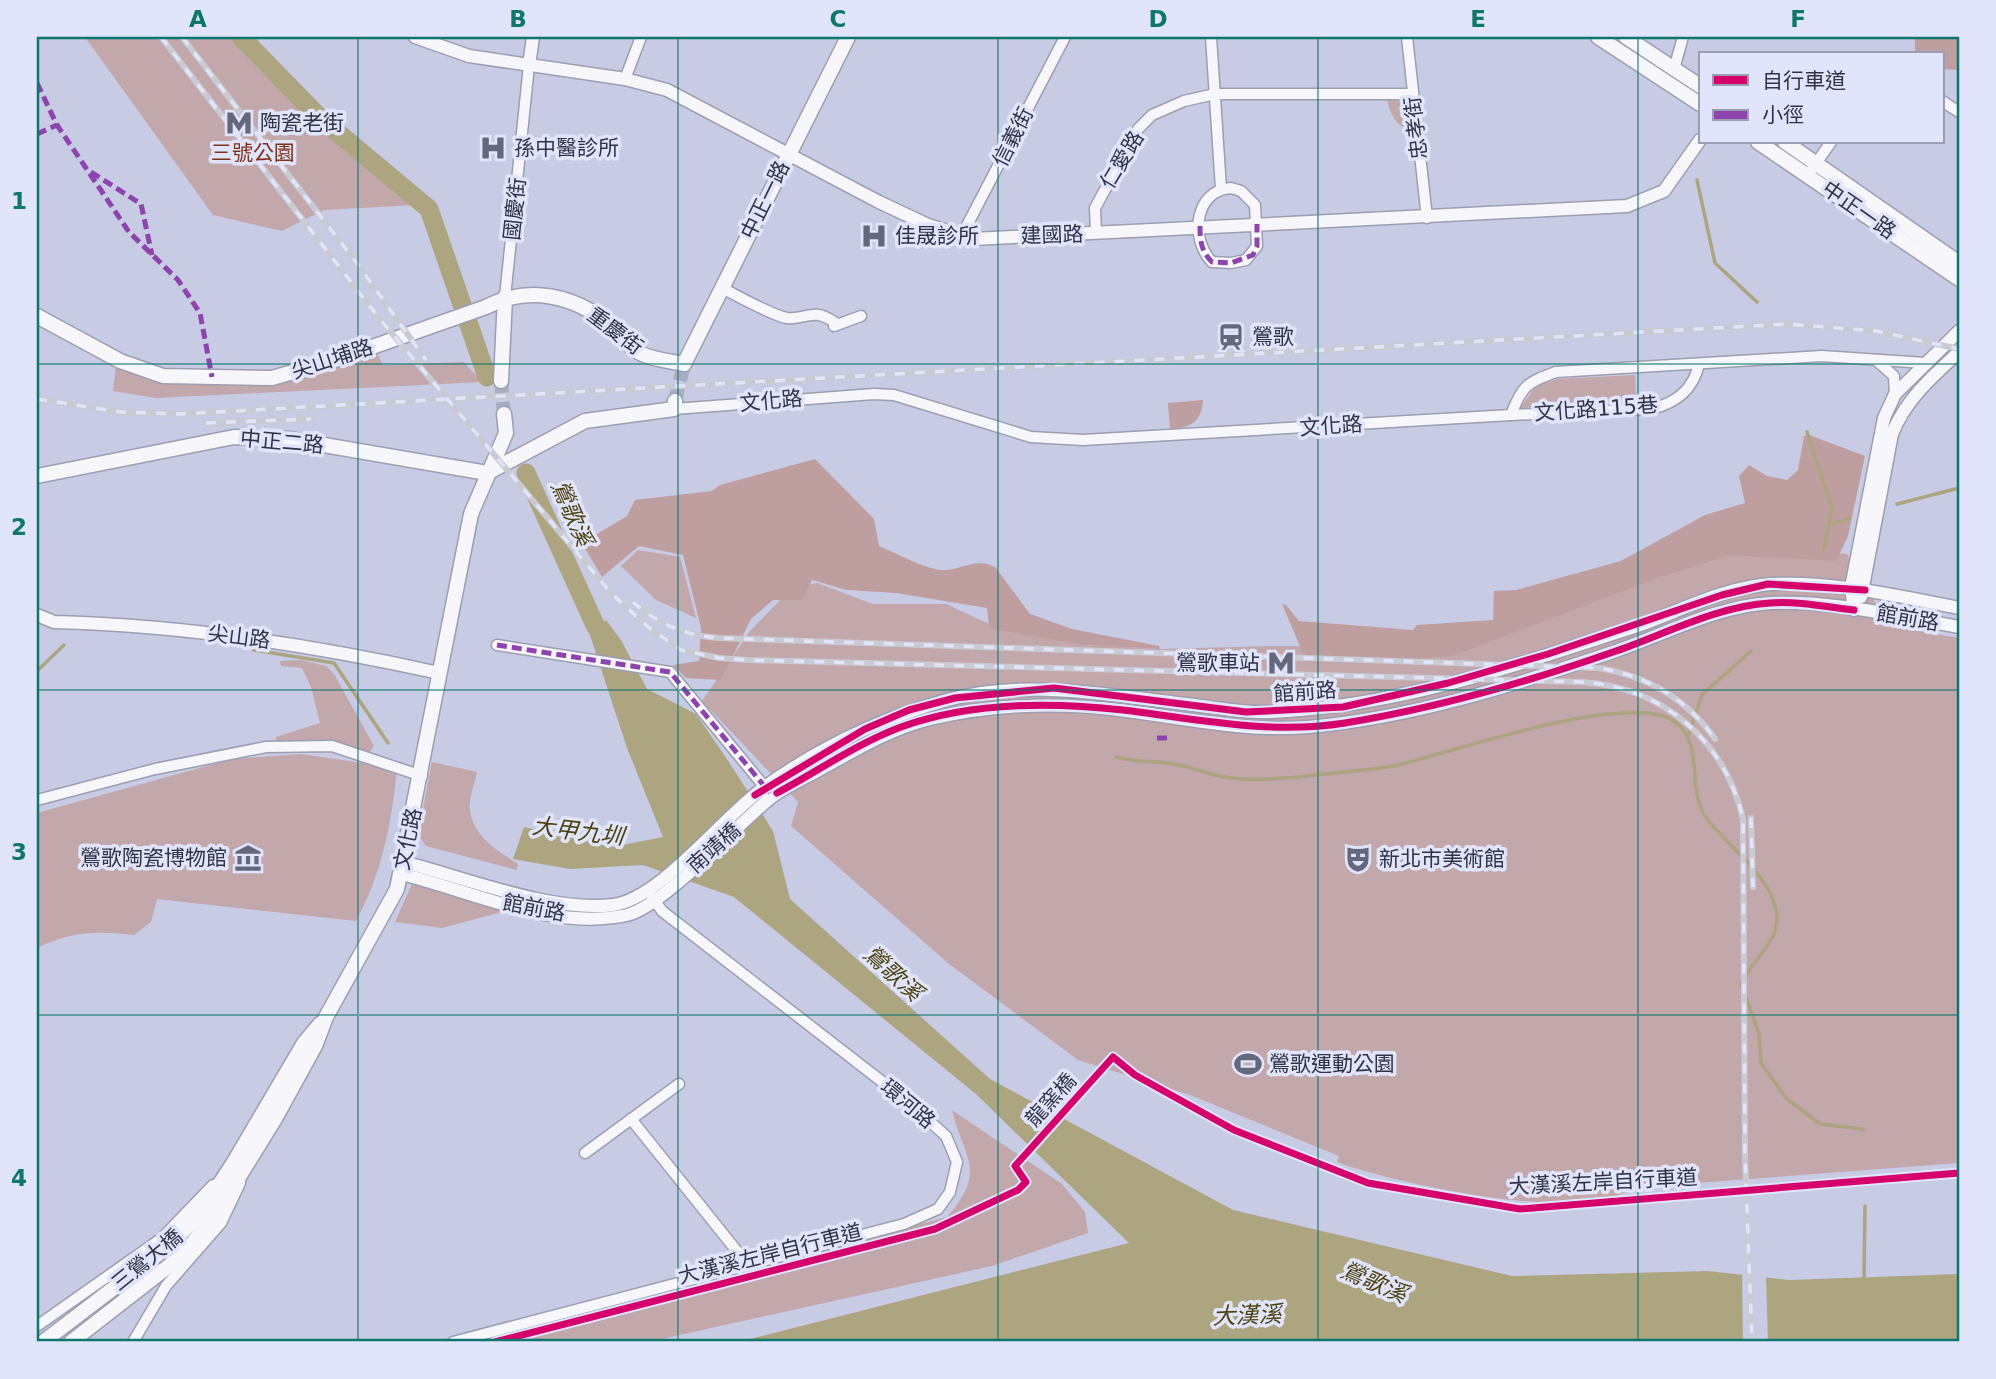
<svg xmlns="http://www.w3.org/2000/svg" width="1996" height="1379" font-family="'DejaVu Sans','Noto Sans TC',sans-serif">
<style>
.green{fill:#c2a7ab}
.forest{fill:#bf9e9f}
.water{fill:#ada480}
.pier{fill:#c7cbe4}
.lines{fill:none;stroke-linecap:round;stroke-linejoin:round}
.stream{stroke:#ada480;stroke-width:3.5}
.river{stroke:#ada480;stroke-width:19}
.secondary-tunnel{stroke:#a9adc4;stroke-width:14;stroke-dasharray:14 7;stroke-linecap:butt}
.minor-casing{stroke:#9c9eb1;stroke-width:13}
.tertiary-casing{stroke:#9c9eb1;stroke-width:15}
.secondary-casing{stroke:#9c9eb1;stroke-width:17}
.minor{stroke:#f7f7fb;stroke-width:10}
.tertiary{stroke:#f7f7fb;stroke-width:12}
.secondary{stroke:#f7f7fb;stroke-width:14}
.rail-casing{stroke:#cacbd2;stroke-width:6}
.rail{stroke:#e0e5fc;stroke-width:3.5;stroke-dasharray:10;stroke-linecap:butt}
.quiet{stroke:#8e44ad;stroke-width:5;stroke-dasharray:10 5;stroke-linecap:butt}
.cycleway-casing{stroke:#e0e5fc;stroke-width:11}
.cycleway{stroke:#d6006c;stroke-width:7}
.grid{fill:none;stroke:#0f766e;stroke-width:2;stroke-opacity:0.55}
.labels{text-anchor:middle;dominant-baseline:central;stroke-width:7;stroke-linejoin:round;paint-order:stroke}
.poi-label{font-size:21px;fill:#303345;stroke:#e0e5fc;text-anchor:start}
.street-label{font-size:21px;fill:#303345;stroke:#e0e5fc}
.park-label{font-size:21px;fill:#7e3018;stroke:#e0e5fc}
.water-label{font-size:23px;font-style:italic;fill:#4d420f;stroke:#e0e5fc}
.neatline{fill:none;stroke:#0f766e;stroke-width:2.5}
.grid-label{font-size:23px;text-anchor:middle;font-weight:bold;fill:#0f766e}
</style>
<rect width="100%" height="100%" fill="#c7cbe4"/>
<g class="green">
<path d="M85 37H231L331 135 416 205 324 210 282 231 213 215Z"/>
<path d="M1387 100 1407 101 1411 131C1395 125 1391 115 1387 100Z"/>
<path d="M377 353 383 365 464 362 482 382 156 398 113 391 116 366 229 381Z"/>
<path d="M1635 375 1636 400 1520 408 1537 385 1558 379Z"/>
<path d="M1737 547 1847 554 1889 626 1959 638V1163L1631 1188C1586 1226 1390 1182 1337 1162L1339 1156 1190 1095 1078 1060 948 963 791 826 798 802 702 701 750 631 791 589 817 583 873 604H946L998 628 1081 645 1160 649 1276 646 1469 648Z"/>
<path d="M638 550 680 557 696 618 656 600 621 566Z"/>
<path d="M301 660 326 666 334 674 374 746 369 753 276 744V737L320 723 311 687 302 668 281 666 280 661Z"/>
<path d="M301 754 397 768C392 821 382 874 356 921L157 899 151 922 134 935C94 931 74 931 37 948V813L232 759Z"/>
<path d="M432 762 477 772C475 783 468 800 470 811 474 837 498 851 518 864L517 870 426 846 418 834Z"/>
<path d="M413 882 509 910 442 928 395 922Z"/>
<path d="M952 1110 1062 1184 1085 1212 1088 1233 992 1266 648 1342H476L947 1217C988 1170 964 1160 952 1110Z"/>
</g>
<g class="forest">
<path d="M1959 37V70L1942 69V54H1915V37Z"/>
<path d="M1203 400C1202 421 1191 428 1170 429L1168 403Z"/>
<path d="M1809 435 1865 456 1848 536 1836 561 1730 555 1660 577 1455 655 1408 660 1316 663 1302 651 1282 604 1286 605 1299 621 1413 630 1417 625 1493 620 1494 591 1516 590 1621 561 1705 515 1745 503 1739 476 1749 465 1767 476 1787 480 1798 470 1804 436Z"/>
<path d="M815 459 874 519 879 546C894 552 927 570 942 570 961 571 977 556 996 568L1030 614 1072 629 1159 646 1160 649 1081 645 989 628 987 608 896 593 847 590 812 580 802 600H773L751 619 721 680 686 678 673 665 699 661 701 628 683 555 639 546 602 577 568 520 592 537 627 516 635 500 712 491 720 485Z"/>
</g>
<path class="water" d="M606 620 621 640 647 689 696 714 729 762 773 831 790 899 990 1079 1233 1210 1512 1276 1708 1271 1789 1280 1959 1274V1342H738L1129 1243 976 1094 734 897 643 865 570 869 513 859 524 827 612 847 663 837 627 748 590 635Z"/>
<g class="pier">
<path d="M1059 1112 1066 1116 1032 1153 1026 1148Z"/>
<path d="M1742 1271 1766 1274 1768 1342H1743Z"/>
</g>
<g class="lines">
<g class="stream">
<path d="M1697 180 1715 263 1757 302"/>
<path d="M1807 432 1832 507 1824 550"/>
<path d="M1897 504 1959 488"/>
<path d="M1831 524 1849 519"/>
<path d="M254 650 334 663 388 743"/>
<path d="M37 671 64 645"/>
<path d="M1688 737 1702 695 1751 651"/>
<path d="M1116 757C1136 763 1154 760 1174 764 1191 767 1207 774 1225 777 1255 783 1304 776 1335 773 1356 771 1378 769 1398 765 1453 752 1631 689 1675 722 1706 745 1685 790 1707 819 1730 849 1793 891 1773 936 1765 954 1749 965 1741 984L1759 1033 1761 1063 1787 1099 1820 1124 1863 1129"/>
<path d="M1864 1281 1865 1206"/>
</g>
<g class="river">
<path d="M241 37 319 117 429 209 487 377"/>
<path d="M526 473 595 625 610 649"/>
</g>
<g class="secondary-tunnel">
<path d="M501 381 504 414"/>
<path d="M675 401 684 364"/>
</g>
<defs>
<g id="minor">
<path d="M1211 37 1221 189"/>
<path d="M1407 37 1427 218"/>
<path d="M1674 69 1683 37"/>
<path d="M625 79 641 37"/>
<path d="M1942 101 1959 112"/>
<path d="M1812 169 1831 142"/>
<path d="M1231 188 1241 191 1255 205 1257 246 1246 260 1231 263 1212 262C1189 238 1195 190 1231 188Z"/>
<path d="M1096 233 1095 208 1138 129 1152 115 1184 101 1215 94H1412"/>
<path d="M961 237 1065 37"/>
<path d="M722 288C736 295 773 316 787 318 807 320 812 307 834 322V326L861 316"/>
<path d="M505 297 529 65"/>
<path d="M1877 361 1894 376 1895 394"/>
<path d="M674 409 874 394 894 395 1031 437 1083 440 1511 415C1522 385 1528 382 1556 372L1822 356 1925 363"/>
<path d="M1511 415 1652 409C1677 402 1693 390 1699 364"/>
<path d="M497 645 670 672 768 791"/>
<path d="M37 800 155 769 266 747 332 746 422 776"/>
<path d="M631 1119 748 1265"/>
<path d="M585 1153 679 1084"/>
<path d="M37 1326 162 1238 213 1185"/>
<path d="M133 1342 166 1286 221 1223 240 1183"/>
<path d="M453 1342 904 1224 938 1209 950 1192 957 1162 946 1136 907 1101 662 911 650 894"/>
</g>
<g id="tertiary">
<path d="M415 37 469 56 625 79 667 90 879 202 928 225 973 239 1627 206 1664 191 1700 140"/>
<path d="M529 65 533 37"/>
<path d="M1861 597 1892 434C1906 399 1932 377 1959 352"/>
<path d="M1854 610 1851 588 1884 418 1895 394 1959 331"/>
<path d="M37 615 54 622C185 625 312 645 439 673"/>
<path d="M403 862C464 877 551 913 613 905 660 899 722 818 762 789 817 749 882 718 947 700 1028 678 1112 696 1194 705 1218 708 1243 713 1268 712 1394 708 1518 665 1637 626 1680 611 1725 587 1771 584 1834 581 1898 596 1959 608"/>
<path d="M401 874C472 891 552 931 627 915 662 907 736 826 768 800 782 788 801 780 817 771 854 751 889 729 930 719 994 704 1062 702 1127 711 1187 719 1247 732 1308 727 1411 718 1515 685 1613 652 1664 635 1716 606 1771 603 1831 600 1900 617 1959 627"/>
</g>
<g id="secondary">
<path d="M1598 37 1700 104"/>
<path d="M1626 37 1700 86"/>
<path d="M1758 142 1959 279"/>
<path d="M1785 142 1959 263"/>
<path d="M37 316 120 361 163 376 272 378 338 359 486 307C529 285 574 295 610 325 621 334 630 349 642 354 654 360 671 361 684 364L848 37"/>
<path d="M501 381 505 297"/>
<path d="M487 473 585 421 674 409 675 401"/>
<path d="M37 476 234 437 289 439 487 473"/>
<path d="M43 1342 157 1255 198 1217 234 1162 304 1043 320 1024"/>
<path d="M71 1342 179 1258 213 1219 276 1117 315 1046 326 1017 397 889 471 514 506 433 504 414"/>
</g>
</defs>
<use href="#minor" class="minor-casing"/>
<use href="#tertiary" class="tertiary-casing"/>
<use href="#secondary" class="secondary-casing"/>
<use href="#minor" class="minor"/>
<use href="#tertiary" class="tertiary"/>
<use href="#secondary" class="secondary"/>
<defs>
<g id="rail">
<path d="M161 37 379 318 611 593 648 627 681 650 719 658 748 660 1582 682C1662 687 1725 740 1743 819L1745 1156 1752 1342"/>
<path d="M182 37 359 266 426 360"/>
<path d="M37 399 121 412 181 414 1787 324 1876 331 1959 349"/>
<path d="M206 423 311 419"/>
<path d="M633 602C657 624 687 636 719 638L1599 668C1647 676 1686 698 1715 739"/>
<path d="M1751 818 1753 887"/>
</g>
</defs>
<use href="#rail" class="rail-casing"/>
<use href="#rail" class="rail"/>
<g class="quiet">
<path d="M37 83 57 125 129 232 178 280 200 313 212 377"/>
<path d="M37 134 57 125"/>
<path d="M91 172 141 204 152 255"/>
<path d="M1200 226C1200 241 1201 251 1212 262L1231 263 1253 255 1257 246V224"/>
<path d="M497 645 670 672 770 793"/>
<path d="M1157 738H1167"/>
</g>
<defs>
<g id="cycleway">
<path d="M777 793C818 771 858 743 901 727 970 702 1051 702 1123 710 1198 719 1269 735 1345 723 1437 708 1528 682 1616 651 1665 634 1718 606 1770 603 1798 601 1827 607 1854 610"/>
<path d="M755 795 865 729 909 710 955 698 1054 688 1246 712 1343 707 1448 683 1548 654 1722 595 1768 584 1865 590"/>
<path d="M495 1342 935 1229 1018 1190 1026 1182 1015 1166 1113 1057 1135 1075 1234 1130 1368 1183 1520 1209 1959 1173"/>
</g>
</defs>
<use href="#cycleway" class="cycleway-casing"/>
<use href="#cycleway" class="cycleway"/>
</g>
<path class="grid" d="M358 37V1342M678 37V1342M998 37V1342M1318 37V1342M1638 37V1342M37 364H1959M37 690H1959M37 1015H1959"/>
<defs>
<symbol id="metro-bare" viewBox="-9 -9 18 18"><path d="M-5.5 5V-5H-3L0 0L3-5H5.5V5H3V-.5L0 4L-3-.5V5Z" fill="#65687d" stroke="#e0e5fc" stroke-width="2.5" paint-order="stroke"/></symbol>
<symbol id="hospital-bare" viewBox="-9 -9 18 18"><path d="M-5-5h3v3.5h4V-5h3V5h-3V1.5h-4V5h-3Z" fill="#65687d" stroke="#e0e5fc" stroke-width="2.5" paint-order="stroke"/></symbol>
<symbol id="station-bare" viewBox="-9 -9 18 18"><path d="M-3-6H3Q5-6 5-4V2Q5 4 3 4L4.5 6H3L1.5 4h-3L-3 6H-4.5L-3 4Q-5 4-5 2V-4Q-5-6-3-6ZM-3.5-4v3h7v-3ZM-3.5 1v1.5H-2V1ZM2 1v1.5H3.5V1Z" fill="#65687d" stroke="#e0e5fc" stroke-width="2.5" paint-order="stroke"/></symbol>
<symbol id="museum-bare" viewBox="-9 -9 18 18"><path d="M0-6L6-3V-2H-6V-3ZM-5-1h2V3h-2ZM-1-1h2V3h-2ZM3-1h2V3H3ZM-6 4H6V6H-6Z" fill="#65687d" stroke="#e0e5fc" stroke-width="2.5" paint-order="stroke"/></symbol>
<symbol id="theatre-bare" viewBox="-9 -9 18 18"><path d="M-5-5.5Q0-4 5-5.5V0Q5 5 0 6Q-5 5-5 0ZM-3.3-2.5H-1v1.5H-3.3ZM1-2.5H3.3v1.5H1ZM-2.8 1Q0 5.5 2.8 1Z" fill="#65687d" stroke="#e0e5fc" stroke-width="2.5" paint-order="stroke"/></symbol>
<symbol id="stadium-bare" viewBox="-9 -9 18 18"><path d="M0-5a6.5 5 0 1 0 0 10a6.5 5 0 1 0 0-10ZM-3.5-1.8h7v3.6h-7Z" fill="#65687d" stroke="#e0e5fc" stroke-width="2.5" paint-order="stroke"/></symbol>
</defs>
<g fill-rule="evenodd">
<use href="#metro-bare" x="220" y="104" width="38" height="38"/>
<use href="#hospital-bare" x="474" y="129" width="38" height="38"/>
<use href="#hospital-bare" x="855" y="217" width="38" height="38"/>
<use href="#station-bare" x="1212" y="318" width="38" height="38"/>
<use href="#metro-bare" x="1262" y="644" width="38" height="38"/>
<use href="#museum-bare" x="229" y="839" width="38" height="38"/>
<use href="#theatre-bare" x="1339" y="840" width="38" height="38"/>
<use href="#stadium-bare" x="1229" y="1045" width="38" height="38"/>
</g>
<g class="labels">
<g class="poi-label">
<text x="260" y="123">陶瓷老街</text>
<text x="514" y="148">孫中醫診所</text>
<text x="895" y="236">佳晟診所</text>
<text x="1252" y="337">鶯歌</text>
<text x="1260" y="663" text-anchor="end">鶯歌車站</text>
<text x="227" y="858" text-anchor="end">鶯歌陶瓷博物館</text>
<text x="1379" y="859">新北市美術館</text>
<text x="1269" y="1064">鶯歌運動公園</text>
</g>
<g class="street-label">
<text transform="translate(1416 128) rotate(-97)">忠孝街</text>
<text transform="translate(1013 137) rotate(-63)">信義街</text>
<text transform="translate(1122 160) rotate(-59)">仁愛路</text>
<text transform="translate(765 200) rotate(-64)">中正一路</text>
<text transform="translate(515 209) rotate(-84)">國慶街</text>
<text transform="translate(1859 210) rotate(35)">中正一路</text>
<text transform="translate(1052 235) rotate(-2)">建國路</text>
<text transform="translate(615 331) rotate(37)">重慶街</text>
<text transform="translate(332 359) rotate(-18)">尖山埔路</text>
<text transform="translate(771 401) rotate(-5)">文化路</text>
<text transform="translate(1596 409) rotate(-4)">文化路115巷</text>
<text transform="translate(1331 426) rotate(-4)">文化路</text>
<text transform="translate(282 442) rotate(5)">中正二路</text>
<text transform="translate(1908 618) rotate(10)">館前路</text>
<text transform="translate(239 637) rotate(7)">尖山路</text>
<text transform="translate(1305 692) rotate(-4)">館前路</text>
<text transform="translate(408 839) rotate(-78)">文化路</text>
<text transform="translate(714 848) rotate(-42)">南靖橋</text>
<text transform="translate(534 908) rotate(11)">館前路</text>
<text transform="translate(1051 1100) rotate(-48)">龍窯橋</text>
<text transform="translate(908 1104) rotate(40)">環河路</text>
<text transform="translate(1603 1182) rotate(-3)">大漢溪左岸自行車道</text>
<text transform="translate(770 1254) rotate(-14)">大漢溪左岸自行車道</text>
<text transform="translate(147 1260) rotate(-39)">三鶯大橋</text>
</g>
<g class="park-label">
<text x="253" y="153">三號公園</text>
</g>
<g class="water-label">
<text transform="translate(572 513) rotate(66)">鶯歌溪</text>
<text transform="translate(578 831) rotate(7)">大甲九圳</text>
<text transform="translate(893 973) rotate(42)">鶯歌溪</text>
<text transform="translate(1374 1282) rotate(23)">鶯歌溪</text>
<text transform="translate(1247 1315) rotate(-2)">大漢溪</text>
</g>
</g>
<rect width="1996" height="1379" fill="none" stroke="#e0e5fc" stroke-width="77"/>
<rect x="1699" y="52" width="245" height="91" fill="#e0e5fc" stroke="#9a9eb3" stroke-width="2"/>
<rect x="1713" y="75" width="35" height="10" fill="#d6006c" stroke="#9a9eb3" stroke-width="2"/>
<text x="1762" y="88" font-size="21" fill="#303345">自行車道</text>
<rect x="1713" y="110" width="35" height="10" fill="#8e44ad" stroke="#9a9eb3" stroke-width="2"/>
<text x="1762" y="122" font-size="21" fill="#303345">小徑</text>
<rect x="38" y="38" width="1920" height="1302" class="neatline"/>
<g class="grid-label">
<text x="198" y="27">A</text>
<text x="518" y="27">B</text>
<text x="838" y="27">C</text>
<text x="1158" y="27">D</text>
<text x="1478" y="27">E</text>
<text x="1798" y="27">F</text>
<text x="19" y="209">1</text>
<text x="19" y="535">2</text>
<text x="19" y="860">3</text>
<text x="19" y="1186">4</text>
</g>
</svg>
